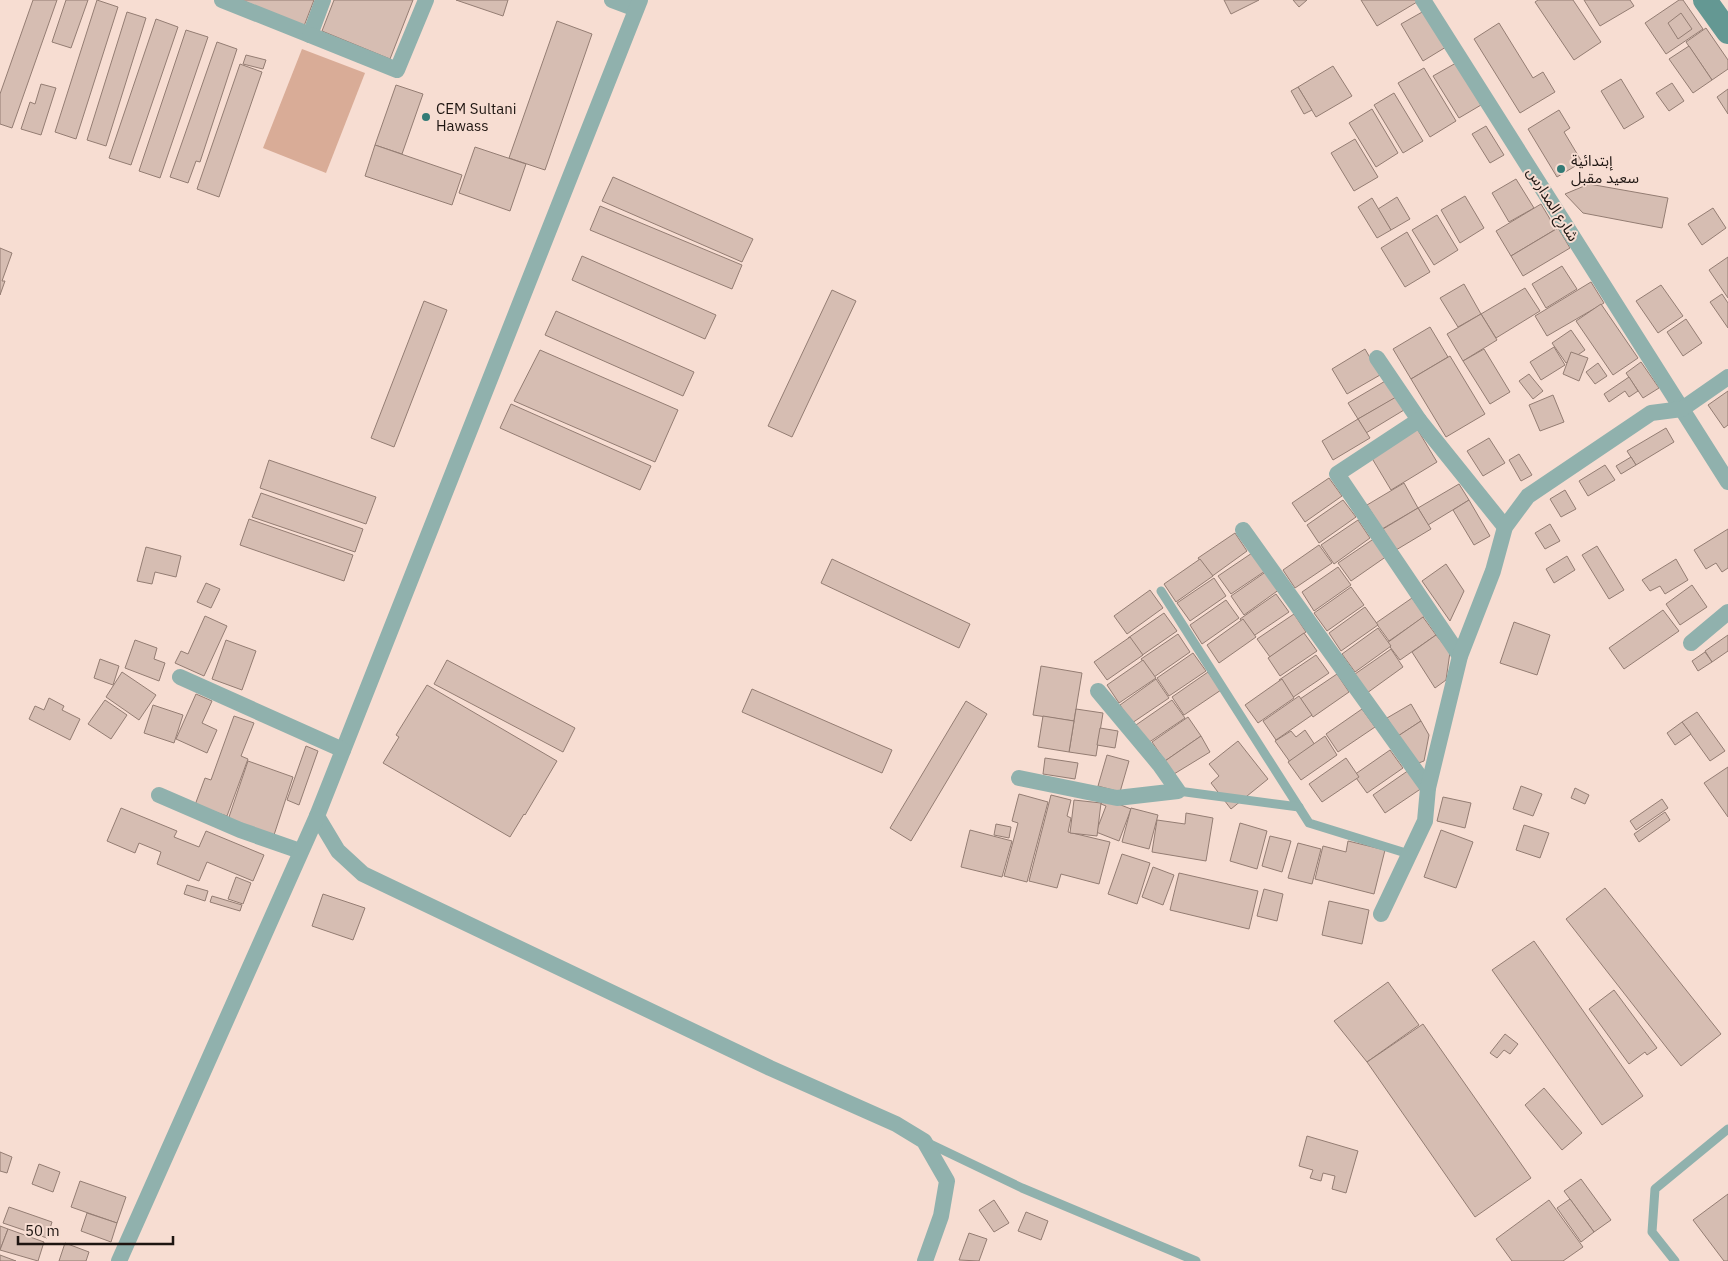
<svg xmlns="http://www.w3.org/2000/svg" width="1728" height="1261" font-family="'IBM Plex Sans','Noto Sans Arabic',sans-serif">
<style>
.green{fill:#d9ac97}
.building{fill:#d6bdb2;stroke:#947d73}
.lines{fill:none;stroke-linecap:round;stroke-linejoin:round}
.service{stroke:#90b1ad;stroke-width:9}
.minor{stroke:#90b1ad;stroke-width:16}
.secondary{stroke:#649893;stroke-width:24}
.poi-dot{fill:#337b76;stroke:#f7ddd2;stroke-width:2}
.labels{text-anchor:middle;dominant-baseline:central;stroke-width:4;stroke-linejoin:round;paint-order:stroke}
.poi-label{font-size:15px;fill:#1e1511;stroke:#f7ddd2;text-anchor:start}
.street-label{font-size:15px;fill:#1e1511;stroke:#f7ddd2}
</style>
<rect width="100%" height="100%" fill="#f7ddd2"/>
<path class="green" d="M302 49 365 73 326 173 263 148Z"/>
<g class="building">
<path d="M33 0H57L12 128 0 124V94Z"/>
<path d="M66 0H88L71 48 52 42Z"/>
<path d="M97 0 118 7 76 139 55 132Z"/>
<path d="M241 0H314L304 26Z"/>
<path d="M334 0H413L390 59 322 31Z"/>
<path d="M456 0H508L503 16Z"/>
<path d="M1224 0H1259L1231 14Z"/>
<path d="M1293 0H1307L1299 7Z"/>
<path d="M1361 0H1416L1417 2 1377 26Z"/>
<path d="M1538 0H1573L1601 42 1574 60 1535 2Z"/>
<path d="M1584 0H1630L1634 6 1600 26Z"/>
<path d="M1679 0H1683L1703 29 1666 54 1645 23Z"/>
<path d="M1424 11 1446 47 1423 61 1401 24Z"/>
<path d="M127 12 146 18 106 146 87 140Z"/>
<path d="M1681 13 1692 29 1678 39 1668 23Z"/>
<path d="M156 19 178 27 131 165 109 158Z"/>
<path d="M557 21 592 34 545 170 509 158Z"/>
<path d="M1499 23 1533 78 1543 72 1555 92 1520 113 1474 39Z"/>
<path d="M1706 28 1728 60V69L1712 80 1686 42Z"/>
<path d="M186 30 208 37 160 178 139 171Z"/>
<path d="M217 42 237 49 200 162 196 161 188 183 170 177Z"/>
<path d="M1689 46 1712 80 1693 93 1669 59Z"/>
<path d="M246 55 266 60 263 69 243 64Z"/>
<path d="M1456 63 1481 105 1459 118 1433 76Z"/>
<path d="M240 64 262 72 219 197 197 189Z"/>
<path d="M1333 66 1352 96 1316 117 1298 87Z"/>
<path d="M1424 68 1456 121 1430 137 1398 83Z"/>
<path d="M1621 79 1644 117 1624 129 1601 91Z"/>
<path d="M1672 83 1684 101 1669 111 1656 93Z"/>
<path d="M41 84 56 88 41 135 21 129 30 102 35 104Z"/>
<path d="M396 85 423 94 402 154 375 145Z"/>
<path d="M1298 87 1312 110 1304 114 1291 91Z"/>
<path d="M1728 89V114L1717 97Z"/>
<path d="M1394 93 1423 141 1403 153 1374 105Z"/>
<path d="M1372 109 1398 153 1376 167 1349 123Z"/>
<path d="M1559 110 1570 128 1564 132 1582 162 1557 177 1528 129Z"/>
<path d="M1486 126 1504 155 1490 163 1472 134Z"/>
<path d="M1355 139 1378 177 1354 191 1331 153Z"/>
<path d="M375 145 462 175 452 205 365 176Z"/>
<path d="M475 147 526 164 510 211 459 193Z"/>
<path d="M613 177 753 239 742 262 602 201Z"/>
<path d="M1516 179 1534 208 1509 222 1492 193Z"/>
<path d="M1589 184 1668 198 1662 228 1583 213 1565 194Z"/>
<path d="M1465 196 1484 228 1460 243 1441 210Z"/>
<path d="M1397 197 1410 219 1391 230 1378 209Z"/>
<path d="M1372 198 1391 230 1377 238 1358 207Z"/>
<path d="M1541 204 1556 229 1511 256 1496 231Z"/>
<path d="M600 206 742 265 732 289 590 230Z"/>
<path d="M1713 208 1726 228 1702 245 1688 224Z"/>
<path d="M1437 215 1458 250 1434 265 1412 230Z"/>
<path d="M1558 228 1570 248 1523 276 1511 256Z"/>
<path d="M1407 232 1430 272 1405 287 1381 248Z"/>
<path d="M0 248 12 253 2 281H5L0 295Z"/>
<path d="M582 256 716 315 705 339 572 280Z"/>
<path d="M1728 257V298L1709 270Z"/>
<path d="M1562 266 1577 289 1546 308 1532 284Z"/>
<path d="M1591 282 1604 303 1547 336 1535 316Z"/>
<path d="M1464 284 1481 314 1458 327 1440 298Z"/>
<path d="M1661 285 1683 316 1658 333 1636 301Z"/>
<path d="M1525 288 1540 311 1496 338 1481 314Z"/>
<path d="M832 290 856 301 792 437 768 426Z"/>
<path d="M1722 294 1728 303V328L1710 302Z"/>
<path d="M424 301 447 310 394 447 371 438Z"/>
<path d="M1601 304 1638 358 1613 375 1576 321Z"/>
<path d="M556 311 694 372 683 396 545 335Z"/>
<path d="M1481 314 1497 340 1463 361 1447 334Z"/>
<path d="M1686 319 1702 343 1683 356 1667 332Z"/>
<path d="M1430 327 1448 357 1411 379 1393 349Z"/>
<path d="M1571 330 1585 350 1566 363 1552 343Z"/>
<path d="M1554 347 1565 365 1541 380 1530 362Z"/>
<path d="M1365 349 1380 375 1347 394 1332 369Z"/>
<path d="M1484 349 1510 392 1490 404 1463 361Z"/>
<path d="M540 350 678 410 655 462 514 401Z"/>
<path d="M1571 352 1588 358 1579 381 1563 374Z"/>
<path d="M1450 356 1485 414 1446 437 1411 379Z"/>
<path d="M1641 362 1659 388 1643 398 1626 373Z"/>
<path d="M1598 363 1607 376 1595 384 1586 372Z"/>
<path d="M1529 374 1543 391 1533 399 1519 381Z"/>
<path d="M1629 377 1638 391 1629 397 1625 391 1609 402 1604 394Z"/>
<path d="M1387 380 1397 397 1358 419 1348 403Z"/>
<path d="M1728 391V425L1724 428 1708 405Z"/>
<path d="M1553 395 1564 422 1540 431 1529 405Z"/>
<path d="M1396 397 1404 410 1366 433 1358 419Z"/>
<path d="M511 404 651 466 640 490 500 428Z"/>
<path d="M1358 419 1370 438 1333 460 1322 441Z"/>
<path d="M1416 427 1437 462 1391 490 1370 455Z"/>
<path d="M1666 428 1674 442 1636 465 1627 451Z"/>
<path d="M1489 438 1505 463 1483 476 1467 451Z"/>
<path d="M1519 454 1532 475 1521 481 1509 460Z"/>
<path d="M1631 457 1636 465 1621 474 1616 466Z"/>
<path d="M269 460 376 497 366 524 260 488Z"/>
<path d="M1605 465 1615 480 1588 496 1579 481Z"/>
<path d="M1329 478 1342 496 1305 522 1292 503Z"/>
<path d="M1404 483 1418 508 1382 529 1367 505Z"/>
<path d="M1459 484 1469 500 1428 525 1418 508Z"/>
<path d="M1565 490 1576 509 1561 517 1550 499Z"/>
<path d="M261 493 363 529 355 552 252 517Z"/>
<path d="M1343 500 1356 517 1319 543 1307 525Z"/>
<path d="M1469 500 1490 536 1474 545 1453 510Z"/>
<path d="M1418 508 1431 529 1396 550 1383 529Z"/>
<path d="M249 519 353 555 344 581 240 545Z"/>
<path d="M1358 520 1370 538 1334 564 1321 545Z"/>
<path d="M1550 524 1560 541 1545 549 1535 533Z"/>
<path d="M1728 529V568L1722 572 1716 563 1706 569 1694 550Z"/>
<path d="M1235 533 1247 551 1211 577 1198 558Z"/>
<path d="M1375 538 1387 556 1351 581 1338 563Z"/>
<path d="M1319 545 1332 563 1295 588 1283 570Z"/>
<path d="M1597 546 1624 590 1609 599 1582 555Z"/>
<path d="M146 547 181 556 176 577 155 572 152 584 137 581Z"/>
<path d="M1255 551 1268 569 1231 594 1218 576Z"/>
<path d="M1567 556 1575 570 1554 583 1546 569Z"/>
<path d="M832 559 970 624 959 648 821 583Z"/>
<path d="M1200 559 1213 576 1176 602 1164 584Z"/>
<path d="M1676 559 1688 580 1665 594 1660 586 1650 591 1642 580Z"/>
<path d="M1446 564 1464 591 1450 621 1422 581Z"/>
<path d="M1338 567 1351 585 1314 611 1302 592Z"/>
<path d="M1267 571 1280 589 1244 615 1231 596Z"/>
<path d="M1214 578 1226 596 1190 621 1177 603Z"/>
<path d="M206 583 220 589 211 608 197 602Z"/>
<path d="M1692 585 1707 607 1680 625 1666 604Z"/>
<path d="M1351 587 1364 605 1327 631 1314 613Z"/>
<path d="M1150 590 1163 608 1127 634 1114 616Z"/>
<path d="M1276 594 1289 612 1252 637 1240 619Z"/>
<path d="M1412 598 1425 616 1389 641 1376 623Z"/>
<path d="M1226 600 1239 618 1202 644 1190 625Z"/>
<path d="M1365 607 1378 625 1341 651 1329 633Z"/>
<path d="M1663 610 1679 631 1624 669 1609 648Z"/>
<path d="M1164 613 1177 631 1141 656 1128 638Z"/>
<path d="M1294 614 1306 632 1270 657 1257 639Z"/>
<path d="M205 616 227 626 204 676 175 663 181 651 188 654Z"/>
<path d="M1423 617 1436 635 1400 660 1387 643Z"/>
<path d="M1243 619 1256 637 1219 663 1207 645Z"/>
<path d="M1514 622 1550 635 1537 675 1500 663Z"/>
<path d="M1378 628 1391 646 1355 672 1342 654Z"/>
<path d="M1304 633 1317 651 1280 676 1268 658Z"/>
<path d="M1178 634 1190 652 1154 677 1141 659Z"/>
<path d="M1436 635 1450 652 1446 680 1435 688 1412 652Z"/>
<path d="M1728 635V651L1712 662 1705 651Z"/>
<path d="M1130 637 1143 655 1107 680 1094 662Z"/>
<path d="M135 640 157 648 154 659 165 663 159 681 125 668Z"/>
<path d="M226 640 256 651 242 690 212 679Z"/>
<path d="M1391 649 1403 667 1367 693 1355 674Z"/>
<path d="M1705 652 1712 662 1698 671 1692 661Z"/>
<path d="M1193 653 1206 671 1169 696 1157 678Z"/>
<path d="M1316 655 1329 673 1292 698 1279 680Z"/>
<path d="M100 659 119 666 113 685 94 678Z"/>
<path d="M447 660 575 728 563 752 434 684Z"/>
<path d="M1143 660 1156 678 1119 703 1107 685Z"/>
<path d="M1041 666 1082 673 1074 721 1033 715Z"/>
<path d="M122 672 156 695 139 720 106 697Z"/>
<path d="M1208 672 1221 690 1184 715 1172 697Z"/>
<path d="M1337 674 1349 692 1313 717 1300 699Z"/>
<path d="M1156 679 1169 698 1132 723 1120 705Z"/>
<path d="M1282 679 1294 698 1258 723 1245 705Z"/>
<path d="M427 685 557 761 525 815 524 814 510 837 383 763 399 737 396 735Z"/>
<path d="M752 689 892 750 882 773 742 712Z"/>
<path d="M196 694 212 701 202 723 217 730 207 753 176 739Z"/>
<path d="M1299 696 1312 715 1276 740 1263 721Z"/>
<path d="M49 698 64 706 62 710 80 719 70 740 29 719 35 706 44 710Z"/>
<path d="M105 700 127 715 111 739 88 724Z"/>
<path d="M1172 700 1185 718 1148 743 1136 725Z"/>
<path d="M966 701 987 714 911 841 890 828Z"/>
<path d="M1411 704 1421 721 1398 736 1387 718Z"/>
<path d="M153 705 183 715 174 743 144 733Z"/>
<path d="M1076 709 1103 713 1096 756 1069 752Z"/>
<path d="M1362 709 1375 727 1338 752 1326 734Z"/>
<path d="M1697 712 1725 751 1710 761 1682 722Z"/>
<path d="M234 716 254 723 241 756 248 759 227 816 195 805 205 778 211 780Z"/>
<path d="M1043 716 1074 721 1069 752 1038 747Z"/>
<path d="M1188 717 1201 736 1165 761 1152 742Z"/>
<path d="M1421 721 1429 735 1424 761 1416 764 1398 736Z"/>
<path d="M1682 722 1691 734 1675 745 1667 733Z"/>
<path d="M1100 728 1118 731 1115 748 1097 745Z"/>
<path d="M1305 730 1315 745 1290 762 1275 741 1291 731 1296 737Z"/>
<path d="M1201 736 1210 752 1174 774 1165 761Z"/>
<path d="M1325 736 1337 755 1301 780 1288 762Z"/>
<path d="M1238 741 1268 779 1231 809 1211 783 1219 776 1209 764Z"/>
<path d="M306 746 318 751 299 805 287 800Z"/>
<path d="M1390 750 1403 768 1367 793 1354 775Z"/>
<path d="M1107 755 1129 761 1120 792 1098 786Z"/>
<path d="M1045 758 1078 763 1075 779 1043 774Z"/>
<path d="M1346 758 1359 777 1322 802 1309 784Z"/>
<path d="M248 761 293 777 274 835 228 820Z"/>
<path d="M1728 767V817L1704 783Z"/>
<path d="M1409 770 1422 788 1385 813 1373 795Z"/>
<path d="M1521 786 1542 794 1533 816 1513 809Z"/>
<path d="M1575 788 1589 795 1585 804 1571 798Z"/>
<path d="M1019 794 1048 802 1027 882 1004 876 1018 823 1012 821Z"/>
<path d="M1051 795 1071 800 1067 816 1071 818 1068 832 1110 842 1099 884 1061 874 1057 888 1029 881Z"/>
<path d="M1443 797 1471 803 1465 828 1437 821Z"/>
<path d="M1103 798 1131 809 1119 841 1096 832 1106 806 1101 804Z"/>
<path d="M1662 799 1668 808 1636 830 1630 821Z"/>
<path d="M1074 800 1101 803 1097 836 1070 833Z"/>
<path d="M121 808 177 831 174 837 199 847 206 831 264 855 253 881 207 862 199 881 157 864 161 852 139 843 135 853 107 841Z"/>
<path d="M1131 808 1158 815 1149 849 1122 842Z"/>
<path d="M1665 812 1670 820 1639 842 1634 834Z"/>
<path d="M1186 813 1213 818 1206 861 1152 852 1157 820 1185 824Z"/>
<path d="M1240 823 1267 831 1257 869 1230 861Z"/>
<path d="M996 824 1011 827 1009 838 994 835Z"/>
<path d="M1524 825 1549 833 1540 858 1516 850Z"/>
<path d="M970 830 1012 841 1002 877 961 867Z"/>
<path d="M1441 830 1473 842 1456 888 1424 877Z"/>
<path d="M1270 836 1291 841 1282 872 1262 866Z"/>
<path d="M1348 841 1385 850 1374 894 1315 879 1323 846 1346 852Z"/>
<path d="M1298 843 1321 849 1312 884 1288 878Z"/>
<path d="M1122 854 1150 863 1137 904 1108 894Z"/>
<path d="M1153 867 1174 875 1163 905 1142 897Z"/>
<path d="M1179 873 1258 891 1249 929 1170 910Z"/>
<path d="M236 877 251 883 243 904 228 899Z"/>
<path d="M187 885 208 891 205 901 184 894Z"/>
<path d="M1605 888 1721 1034 1681 1066 1566 919Z"/>
<path d="M1264 889 1283 894 1277 921 1257 916Z"/>
<path d="M323 894 365 908 353 940 312 926Z"/>
<path d="M212 896 242 905 240 911 210 902Z"/>
<path d="M1329 901 1369 910 1362 944 1322 935Z"/>
<path d="M1534 941 1643 1096 1602 1125 1492 970Z"/>
<path d="M1388 982 1419 1025 1367 1062 1334 1021Z"/>
<path d="M1614 990 1657 1048 1647 1055 1645 1052 1629 1064 1589 1009Z"/>
<path d="M1423 1024 1531 1178 1475 1217 1367 1062Z"/>
<path d="M1505 1034 1518 1044 1510 1054 1504 1050 1497 1058 1490 1053Z"/>
<path d="M1544 1088 1582 1133 1562 1150 1525 1105Z"/>
<path d="M1307 1136 1358 1151 1346 1193 1332 1189 1335 1176 1323 1173 1321 1181 1310 1178 1313 1170 1299 1166Z"/>
<path d="M0 1152 12 1157 7 1173 0 1171Z"/>
<path d="M39 1164 60 1172 53 1192 32 1184Z"/>
<path d="M1581 1179 1611 1220 1594 1232 1564 1191Z"/>
<path d="M80 1181 126 1197 117 1223 71 1207Z"/>
<path d="M1728 1194V1261H1724L1693 1220Z"/>
<path d="M1570 1199 1594 1232 1581 1242 1557 1208Z"/>
<path d="M994 1200 1009 1223 994 1232 979 1210Z"/>
<path d="M1549 1200 1583 1247 1563 1261H1512L1496 1239Z"/>
<path d="M9 1207 52 1222 47 1238 3 1223Z"/>
<path d="M1026 1212 1048 1221 1041 1240 1018 1231Z"/>
<path d="M87 1213 117 1223 111 1242 81 1231Z"/>
<path d="M0 1226 8 1229 0 1250Z"/>
<path d="M8 1229 44 1242 38 1261 0 1250Z"/>
<path d="M969 1233 987 1239 979 1261 959 1260Z"/>
<path d="M65 1243 89 1252 86 1261H59Z"/>
<path d="M0 1255 16 1261H0Z"/>
</g>
<g class="lines">
<g class="service">
<path d="M1161 591 1309 823 1409 854"/>
<path d="M1178 791 1299 807"/>
<path d="M926 1142 1022 1188 1196 1261"/>
<path d="M1675 1261 1652 1232 1655 1189 1728 1129"/>
</g>
<g class="minor">
<path d="M222 0 310 35 323 0"/>
<path d="M612 0 636 9"/>
<path d="M640 0 317 816 338 851 363 874 770 1068 896 1124 924 1141 947 1181 941 1216 925 1261"/>
<path d="M1423 0 1728 482"/>
<path d="M310 35 397 70 426 0"/>
<path d="M1377 358 1419 420 1505 527"/>
<path d="M1419 420 1337 474 1460 656"/>
<path d="M1243 530 1428 788"/>
<path d="M1691 643 1728 612"/>
<path d="M180 677 343 750"/>
<path d="M1019 778 1117 798 1178 791 1159 764 1098 691"/>
<path d="M159 795 240 830 300 851"/>
<path d="M1381 914 1425 821 1428 788 1460 656 1493 571 1505 527 1528 496 1651 413 1682 409 1728 377"/>
<path d="M119 1261 317 816"/>
</g>
<path class="secondary" d="M1705 0 1728 32"/>
</g>
<g class="poi-dot">
<circle cx="426" cy="117" r="5"/>
<circle cx="1561" cy="169" r="5"/>
</g>
<g class="labels">
<g class="poi-label">
<text x="436" y="108">CEM Sultani<tspan x="436" dy="17">Hawass</tspan></text>
<text x="1571" y="160">إبتدائية<tspan x="1571" dy="17">سعيد مقبل</tspan></text>
</g>
<g class="street-label">
<text transform="translate(1553 204) rotate(58)">شارع المدارس</text>
</g>
</g>
<path d="M18 1236v8h155v-8" fill="none" stroke="#1e1511" stroke-width="2.5"/>
<text x="25" y="1236" font-size="15" fill="#1e1511" stroke="#f7ddd2" stroke-width="4" paint-order="stroke">50 m</text>
</svg>
